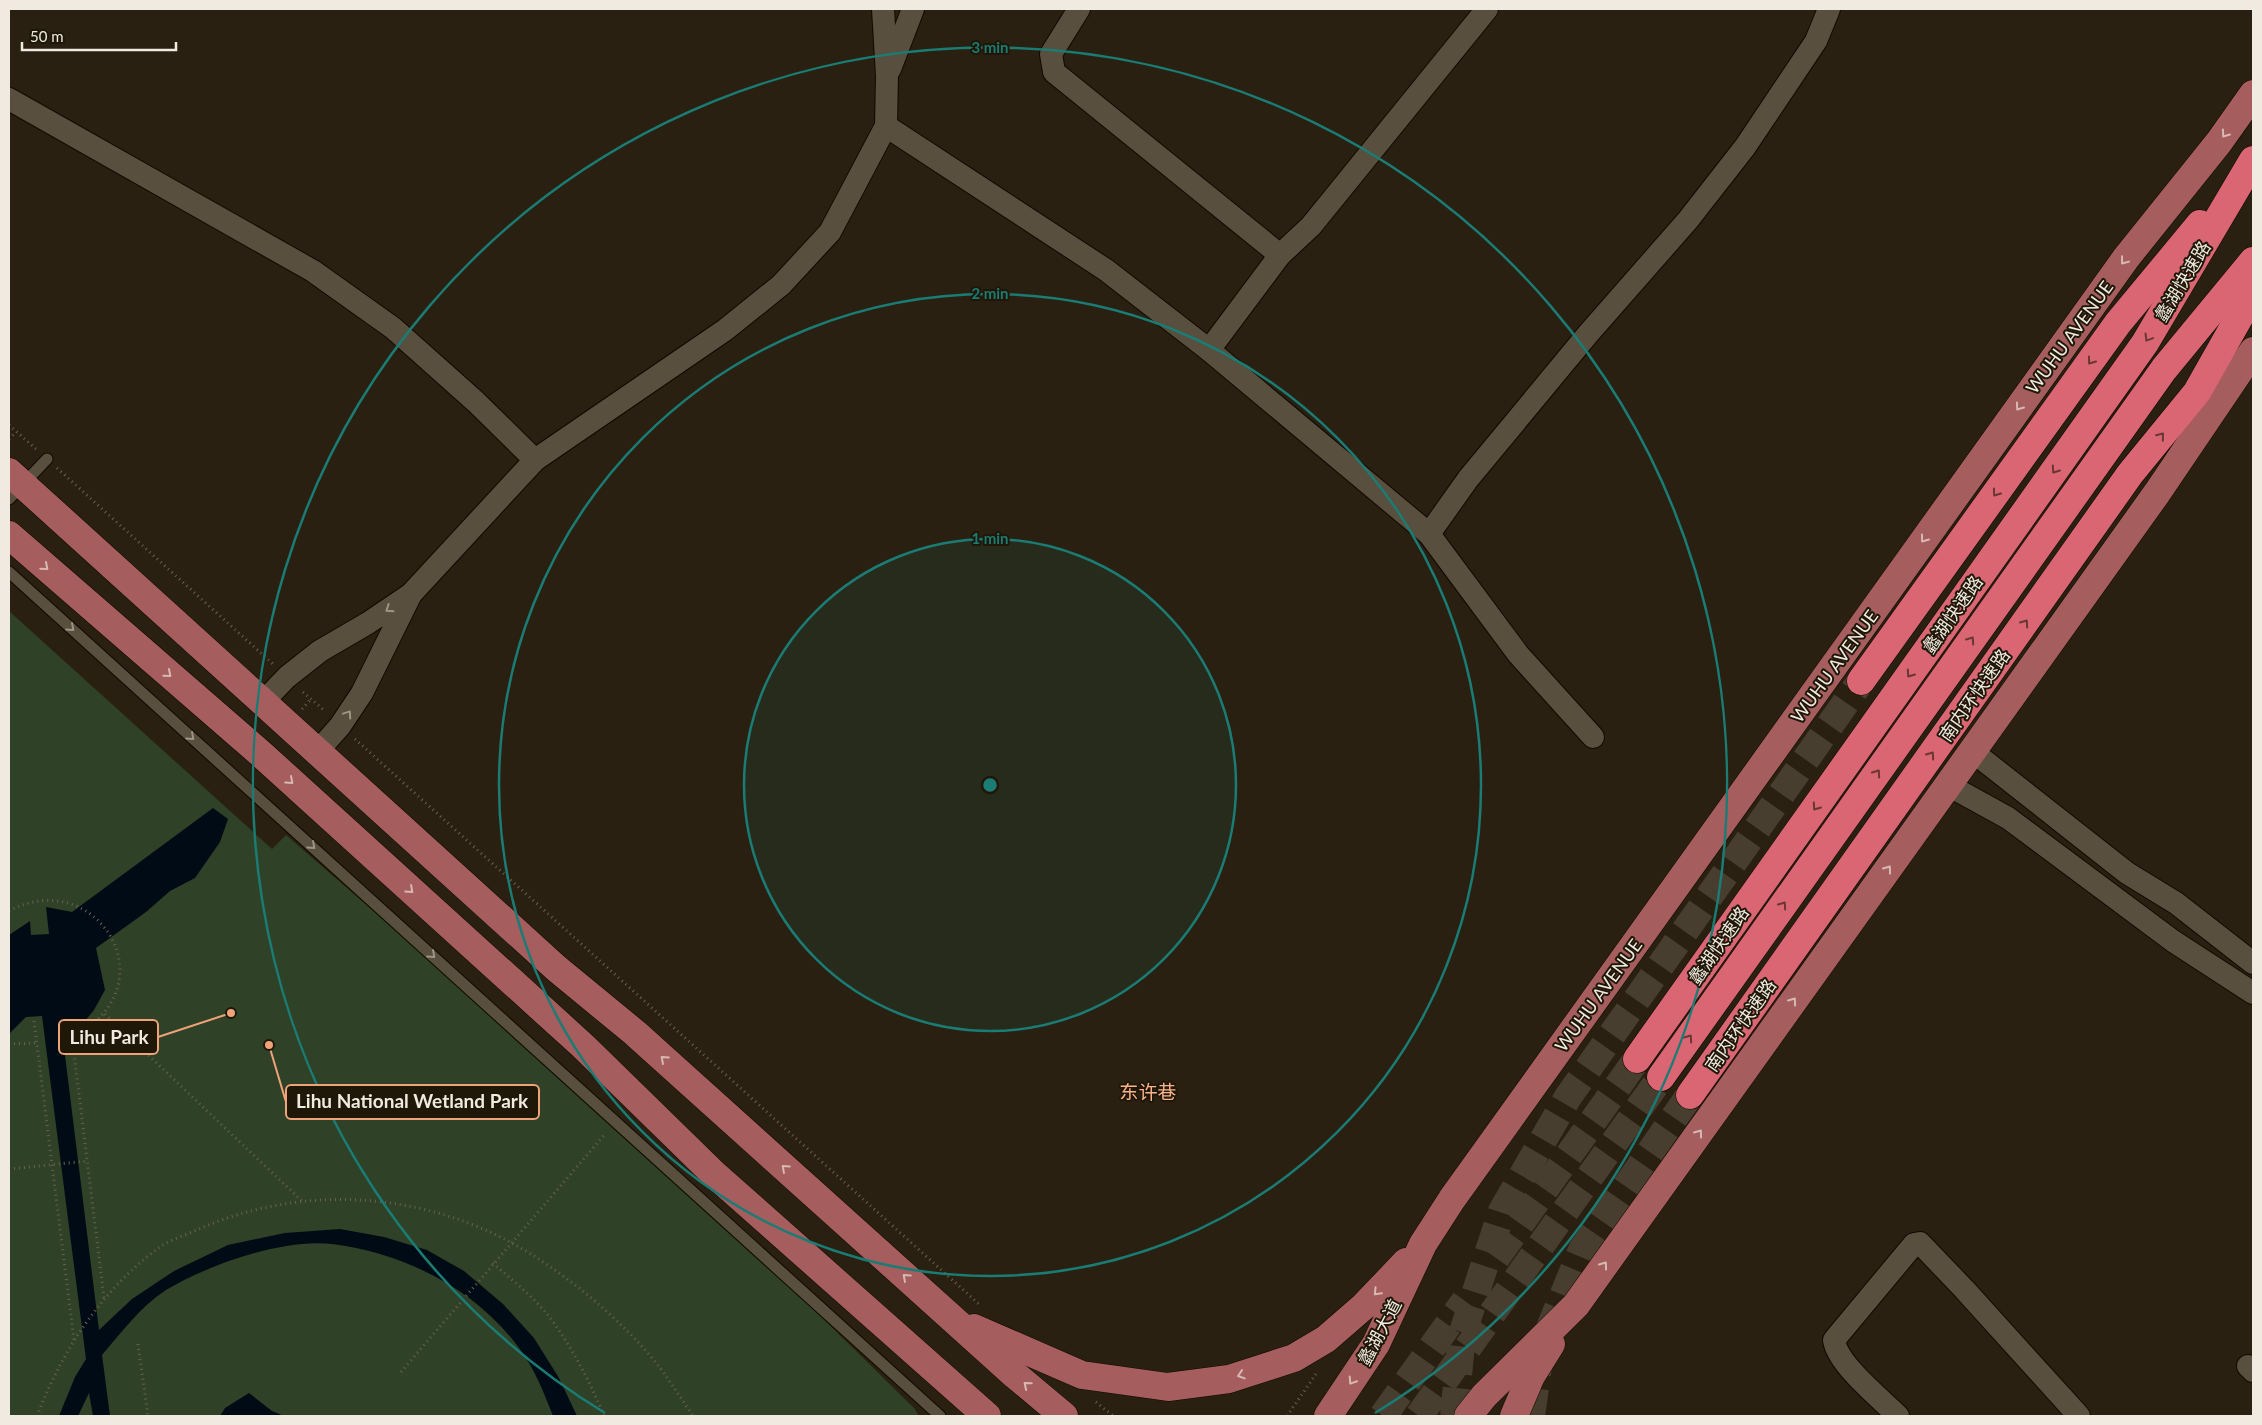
<svg xmlns="http://www.w3.org/2000/svg" width="2262" height="1425" font-family="Lato,'Noto Sans SC',sans-serif">
<style>
.green{fill:#2f4127}
.water{fill:#000b16}
.lines{fill:none;stroke-linecap:round;stroke-linejoin:round}
.highway-tunnel{stroke:#473e30;stroke-width:28;stroke-dasharray:28 14;stroke-linecap:butt}
.lane-casing{stroke:#110900;stroke-width:13}
.street-casing{stroke:#110900;stroke-width:24}
.primary-casing{stroke:#110900;stroke-width:29}
.highway-casing{stroke:#110900;stroke-width:29}
.path{stroke:#696153;stroke-width:3;stroke-dasharray:1 4;stroke-linecap:butt}
.lane{stroke:#594f3e;stroke-width:11}
.street{stroke:#594f3e;stroke-width:22}
.primary{stroke:#a65d5e;stroke-width:28}
.highway{stroke:#da6674;stroke-width:28}
.oneway{stroke:#d6b9b2}
.oneway2{stroke:#6a3733}
.oneway3{stroke:#9d9587}
.ring{fill:none;stroke:#1a7c74;stroke-width:2.5}
.labels{text-anchor:middle;dominant-baseline:central;stroke-width:4;stroke-linejoin:round;paint-order:stroke}
.street-label{font-size:18px;fill:#f0eae0;stroke:#1f1708}
.neighbourhood-label{font-size:19px;fill:#fab28a;stroke:#1f1708}
.centre{fill:#1a7c74;stroke:#1f1708;stroke-width:2.5}
.ring-label{font-size:15px;text-anchor:middle;font-weight:bold;fill:#1a7c74;stroke:#1f1708;stroke-width:4;stroke-linejoin:round;paint-order:stroke}
.leader{fill:none;stroke:#efa378;stroke-width:2}
.callout-dot{fill:#efa378;stroke:#1f1708;stroke-width:2}
.callout{fill:#1f1708;stroke:#efa378;stroke-width:2}
.callout-label{font-size:19px;text-anchor:middle;font-weight:bold;fill:#f0eae0}
</style>
<rect width="100%" height="100%" fill="#292011"/>
<path class="green" d="M9 611 272 849 286 835 667 1165 914 1408 919 1416H9Z"/>
<g class="water">
<path d="M213 808 228 819 220 842 195 878 170 891 146 912 96 948 105 990 94 1010 80 1027 62 1031 99 1330 132 1299 174 1271 228 1245 285 1233 340 1229 384 1237 427 1250 464 1271 503 1304 534 1338 559 1378 577 1416H553C544 1393 535 1369 519 1348 476 1289 404 1253 332 1244 283 1238 208 1265 166 1290 141 1306 121 1333 102 1355L110 1416H93L89 1393 78 1416H59L75 1377 86 1359 42 1016 26 1017 9 1034V935L30 921 31 935 49 934 46 907 72 912Z"/>
<path d="M249 1393 272 1411 284 1416H220L225 1408Z"/>
</g>
<g class="lines">
<g class="highway-tunnel">
<path d="M1496 1258 1637 1059"/>
<path d="M1383 1416 1465 1301"/>
<path d="M1419 1416 1661 1077"/>
<path d="M1454 1416 1462 1335 1502 1211 1568 1097 1861 681"/>
<path d="M1531 1416 1540 1352 1582 1250 1690 1095"/>
</g>
<defs>
<g id="lane">
<path d="M9 499 47 459"/>
<path d="M9 572 940 1416"/>
</g>
<g id="street">
<path d="M1079 9 1051 54 1054 72 1280 255"/>
<path d="M890 69 913 9"/>
<path d="M9 99 313 271 393 328 476 402 535 460"/>
<path d="M886 126 1106 270 1209 350 1429 534 1518 654 1593 737"/>
<path d="M1209 350 1280 255 1311 226 1487 9"/>
<path d="M1429 534 1468 479 1588 334 1688 220 1745 147 1816 41 1829 9"/>
<path d="M411 594 535 460 725 330 781 285 830 232 886 126 887 76 883 9"/>
<path d="M262 703 287 677 320 651 368 623 411 594 362 693 340 726 317 752"/>
<path d="M1972 751 2127 873 2176 903 2253 963"/>
<path d="M1948 785 2008 818 2173 941 2253 993"/>
<path d="M2248 1366 2253 1371"/>
<path d="M1898 1416C1881 1399 1837 1364 1834 1340L1914 1244 1920 1243 1964 1289 2079 1416"/>
</g>
<g id="primary">
<path d="M9 472 556 968 635 1033 1015 1375 1064 1416"/>
<path d="M9 535 260 753 583 1046 714 1174 987 1416"/>
<path d="M974 1328 1082 1375 1168 1387 1229 1379 1294 1358 1326 1339 1364 1306 1406 1262"/>
<path d="M1328 1416 1376 1344 1423 1244 1452 1199 2126 258 2219 142 2253 94"/>
<path d="M1468 1416 1484 1396 1576 1305 2157 493 2253 351"/>
<path d="M1514 1416 1531 1376 1551 1344"/>
</g>
<g id="highway">
<path d="M1861 681 2118 323 2200 224"/>
<path d="M1637 1059 2145 343 2253 160"/>
<path d="M1661 1077 2164 369 2253 261"/>
<path d="M1690 1095 2130 474 2197 392 2253 293"/>
</g>
</defs>
<use href="#lane" class="lane-casing"/>
<use href="#street" class="street-casing"/>
<use href="#primary" class="primary-casing"/>
<use href="#highway" class="highway-casing"/>
<g class="path">
<path d="M9 425 36 449"/>
<path d="M9 439 16 432"/>
<path d="M57 468 273 664"/>
<path d="M303 692 325 711"/>
<path d="M302 709 311 699"/>
<path d="M355 739 980 1305"/>
<path d="M9 911C96 864 173 986 72 1037L104 1298"/>
<path d="M105 1014 303 1202"/>
<path d="M34 1021 74 1340"/>
<path d="M9 1044 36 1043"/>
<path d="M9 1169 88 1161"/>
<path d="M493 1263C513 1281 535 1298 551 1319 573 1349 590 1382 604 1416"/>
<path d="M138 1344 148 1416"/>
<path d="M401 1372 606 1133"/>
<path d="M1096 1402 1113 1416"/>
<path d="M37 1416C62 1351 101 1291 157 1249 169 1240 186 1235 199 1229 299 1185 415 1191 510 1242 561 1269 625 1322 660 1368 672 1384 682 1400 693 1416"/>
<path d="M1287 1416 1316 1374"/>
</g>
<use href="#lane" class="lane"/>
<use href="#street" class="street"/>
<use href="#primary" class="primary"/>
<use href="#highway" class="highway"/>
</g>
<defs><path id="oneway-chevron" d="M-2-3.5L2.5 0L-2 3.5" fill="none" stroke-width="1.6" stroke-linecap="round" stroke-linejoin="round" transform="scale(1.25)"/></defs>
<g class="oneway">
<use href="#oneway-chevron" transform="translate(2225 134) rotate(126)"/>
<use href="#oneway-chevron" transform="translate(2124 261) rotate(127)"/>
<use href="#oneway-chevron" transform="translate(2019 407) rotate(126)"/>
<use href="#oneway-chevron" transform="translate(1924 539) rotate(126)"/>
<use href="#oneway-chevron" transform="translate(45 567) rotate(41)"/>
<use href="#oneway-chevron" transform="translate(168 674) rotate(41)"/>
<use href="#oneway-chevron" transform="translate(290 781) rotate(42)"/>
<use href="#oneway-chevron" transform="translate(1888 869) rotate(-54)"/>
<use href="#oneway-chevron" transform="translate(410 890) rotate(42)"/>
<use href="#oneway-chevron" transform="translate(1793 1001) rotate(-54)"/>
<use href="#oneway-chevron" transform="translate(664 1059) rotate(-138)"/>
<use href="#oneway-chevron" transform="translate(1699 1133) rotate(-54)"/>
<use href="#oneway-chevron" transform="translate(785 1168) rotate(-138)"/>
<use href="#oneway-chevron" transform="translate(1604 1265) rotate(-54)"/>
<use href="#oneway-chevron" transform="translate(906 1277) rotate(-138)"/>
<use href="#oneway-chevron" transform="translate(1377 1292) rotate(134)"/>
<use href="#oneway-chevron" transform="translate(1241 1375) rotate(162)"/>
<use href="#oneway-chevron" transform="translate(1352 1381) rotate(123)"/>
<use href="#oneway-chevron" transform="translate(1027 1385) rotate(-140)"/>
</g>
<g class="oneway2">
<use href="#oneway-chevron" transform="translate(2148 338) rotate(121)"/>
<use href="#oneway-chevron" transform="translate(2091 361) rotate(126)"/>
<use href="#oneway-chevron" transform="translate(2161 436) rotate(-51)"/>
<use href="#oneway-chevron" transform="translate(2055 470) rotate(125)"/>
<use href="#oneway-chevron" transform="translate(1996 493) rotate(126)"/>
<use href="#oneway-chevron" transform="translate(2025 623) rotate(-55)"/>
<use href="#oneway-chevron" transform="translate(1971 640) rotate(-55)"/>
<use href="#oneway-chevron" transform="translate(1910 674) rotate(125)"/>
<use href="#oneway-chevron" transform="translate(1931 755) rotate(-55)"/>
<use href="#oneway-chevron" transform="translate(1877 773) rotate(-55)"/>
<use href="#oneway-chevron" transform="translate(1816 807) rotate(125)"/>
<use href="#oneway-chevron" transform="translate(1783 905) rotate(-55)"/>
<use href="#oneway-chevron" transform="translate(1689 1038) rotate(-55)"/>
</g>
<g class="oneway3">
<use href="#oneway-chevron" transform="translate(389 609) rotate(146)"/>
<use href="#oneway-chevron" transform="translate(71 628) rotate(42)"/>
<use href="#oneway-chevron" transform="translate(348 714) rotate(-56)"/>
<use href="#oneway-chevron" transform="translate(191 737) rotate(42)"/>
<use href="#oneway-chevron" transform="translate(312 846) rotate(42)"/>
<use href="#oneway-chevron" transform="translate(432 955) rotate(42)"/>
</g>
<circle cx="990" cy="785" r="246" fill="#1a7c74" fill-opacity=".12"/>
<g class="ring">
<circle cx="990" cy="785" r="246"/>
<circle cx="990" cy="785" r="491"/>
<path d="M605 1413A737 737 0 1 1 1375 1413"/>
</g>
<g class="labels">
<g class="street-label">
<text transform="translate(2182 281) rotate(-59)">蠡湖快速路</text>
<text transform="translate(2069 337) rotate(-54)">WUHU AVENUE</text>
<text transform="translate(1952 614) rotate(-55)">蠡湖快速路</text>
<text transform="translate(1834 666) rotate(-54)">WUHU AVENUE</text>
<text transform="translate(1974 695) rotate(-55)">南内环快速路</text>
<text transform="translate(1718 945) rotate(-55)">蠡湖快速路</text>
<text transform="translate(1598 995) rotate(-54)">WUHU AVENUE</text>
<text transform="translate(1740 1025) rotate(-55)">南内环快速路</text>
<text transform="translate(1379 1332) rotate(-62)">蠡湖大道</text>
</g>
<g class="neighbourhood-label">
<text x="1148" y="1091">东许巷</text>
</g>
</g>
<circle cx="990" cy="785" r="8" class="centre"/>
<g class="ring-label">
<text x="990" y="53">3 min</text>
<text x="990" y="299">2 min</text>
<text x="990" y="544">1 min</text>
</g>
<path class="leader" d="M231 1013L158 1037M269 1045L286 1102"/>
<g class="callout-dot">
<circle cx="231" cy="1013" r="5"/>
<circle cx="269" cy="1045" r="5"/>
</g>
<g class="callout">
<rect x="59" y="1020" width="99" height="34" rx="5"/>
<rect x="286" y="1085" width="253" height="34" rx="5"/>
</g>
<g class="callout-label">
<text x="109" y="1044">Lihu Park</text>
<text x="412" y="1108">Lihu National Wetland Park</text>
</g>
<rect width="2262" height="1425" fill="none" stroke="#f0eae0" stroke-width="20"/>
<path d="M22 42v8h154v-8" fill="none" stroke="#f0eae0" stroke-width="2.5"/>
<text x="30" y="42" font-size="15" fill="#f0eae0" stroke="#1f1708" stroke-width="4" paint-order="stroke">50 m</text>
</svg>
